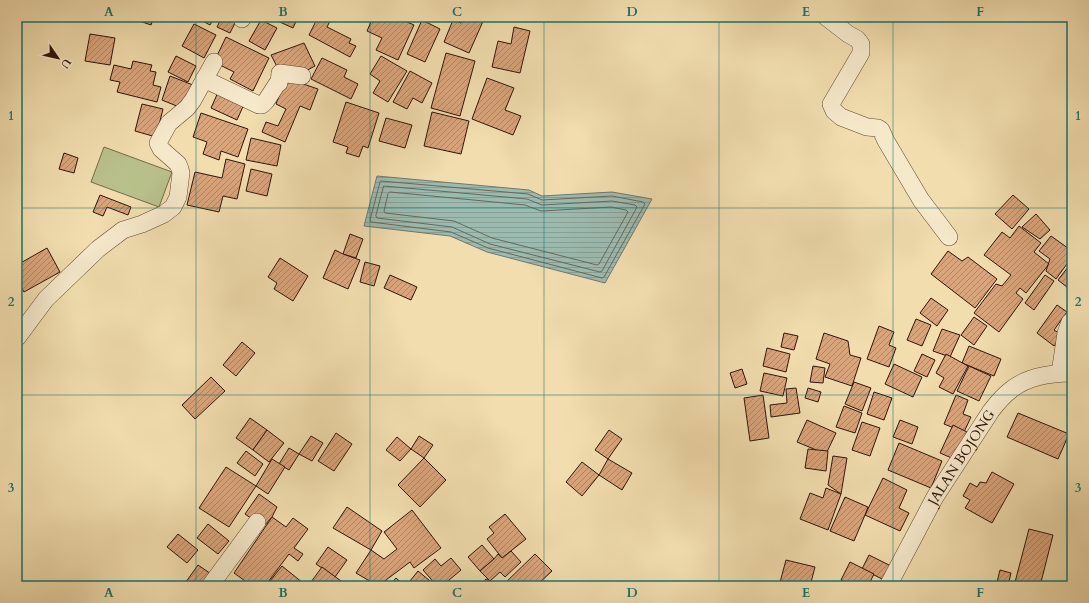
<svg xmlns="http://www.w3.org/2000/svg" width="1089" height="603" font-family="Cardo,serif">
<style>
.park{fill:#b9c18b;stroke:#746a4a}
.water{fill:url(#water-rules);stroke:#70786d}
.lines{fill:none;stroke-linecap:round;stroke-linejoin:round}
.shore{stroke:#66685c;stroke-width:1}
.building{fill:url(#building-hatch);stroke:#2f1409}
.minor-casing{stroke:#604632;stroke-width:18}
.minor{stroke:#f6e9ca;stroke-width:17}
.grid{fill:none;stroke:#0f766e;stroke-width:1;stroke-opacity:0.55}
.labels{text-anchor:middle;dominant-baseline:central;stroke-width:3;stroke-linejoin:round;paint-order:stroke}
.street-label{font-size:14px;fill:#2f1409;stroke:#f6e9ca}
.neatline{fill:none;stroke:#0f766e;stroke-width:1.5}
.grid-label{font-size:13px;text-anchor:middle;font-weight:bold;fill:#0f766e}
</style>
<defs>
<pattern id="water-rules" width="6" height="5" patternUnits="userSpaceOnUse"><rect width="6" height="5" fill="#9cbbb0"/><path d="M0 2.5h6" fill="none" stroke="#87a096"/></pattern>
<pattern id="building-hatch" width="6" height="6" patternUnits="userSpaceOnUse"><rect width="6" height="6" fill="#d9a57d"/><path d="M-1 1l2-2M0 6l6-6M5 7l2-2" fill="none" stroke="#b08565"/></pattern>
</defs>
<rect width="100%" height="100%" fill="#f1ddae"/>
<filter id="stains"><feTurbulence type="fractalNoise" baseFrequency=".005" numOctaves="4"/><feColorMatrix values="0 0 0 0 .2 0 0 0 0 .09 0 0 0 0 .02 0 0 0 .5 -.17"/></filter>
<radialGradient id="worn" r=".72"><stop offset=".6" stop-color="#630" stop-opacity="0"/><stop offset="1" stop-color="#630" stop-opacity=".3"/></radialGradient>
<path class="park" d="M104 147 172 172 159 207 91 182Z"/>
<path class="water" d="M377 176 529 190 542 196 612 192 652 199 605 283 487 252 450 236 364 226Z"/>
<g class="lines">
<g class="shore">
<path d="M381 181 528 194 542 200 612 196 643 202 645 204 604 277 602 278 488 248 451 232 371 222 370 220 380 182Z"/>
<path d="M384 186 527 199 542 205 612 201 635 205 637 207 602 271 600 272 490 244 452 227 377 218 376 216Z"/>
<path d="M390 192 525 205 541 211 611 207 626 210 628 212 599 264 597 265 492 238 454 221 385 213 384 211 388 194Z"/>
</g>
</g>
<g class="building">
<path d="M128 17H154L151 25Z"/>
<path d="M195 17H222L220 21 214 18 210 25Z"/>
<path d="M222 17H238L230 33 217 27Z"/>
<path d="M271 17H298L293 28 271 18Z"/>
<path d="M318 17H332L327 27 351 39 349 43 356 46 350 57 309 35Z"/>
<path d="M373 17H396L414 25 398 60 376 50 382 38 367 31Z"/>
<path d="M402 17H413L410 21Z"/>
<path d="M464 17H479L484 19 469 53 444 42 453 20 461 23Z"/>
<path d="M261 20 277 28 265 50 249 41Z"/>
<path d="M422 20 440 29 425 62 407 54Z"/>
<path d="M194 24 216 35 204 58 182 46Z"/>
<path d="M514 27 530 31 520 73 492 67 498 41 511 44Z"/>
<path d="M90 34 115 38 110 65 85 61Z"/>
<path d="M226 37 269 58 253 91 230 79 234 72 214 62Z"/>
<path d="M304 43 315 66 285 82 271 55Z"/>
<path d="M446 53 475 61 460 116 431 108Z"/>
<path d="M176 56 196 66 188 82 168 72Z"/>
<path d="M381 56 407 71 388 102 373 93 380 81 370 74Z"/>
<path d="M322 58 347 70 344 77 358 84 351 99 311 79Z"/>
<path d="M133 61 152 65 150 71 156 72 153 85 161 87 157 102 117 92 120 82 110 80 114 65 131 69Z"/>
<path d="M410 71 432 83 422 103 413 98 407 109 393 102Z"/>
<path d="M170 76 193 85 184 109 162 100Z"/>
<path d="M286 78 318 89 310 110 300 106 285 142 262 132 266 122 278 126 286 109 276 104Z"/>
<path d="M487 78 514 88 505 110 521 116 513 135 472 119Z"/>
<path d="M219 90 245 102 237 120 211 108Z"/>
<path d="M346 102 379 113 368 148 363 146 359 157 346 153 348 147 333 142Z"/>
<path d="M142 104 163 109 156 137 135 131Z"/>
<path d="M432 112 469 121 461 154 424 146Z"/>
<path d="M201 113 248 129 238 157 221 151 219 160 203 154 207 142 193 137Z"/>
<path d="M386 118 412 125 405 148 379 141Z"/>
<path d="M251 138 281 145 277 166 246 160Z"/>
<path d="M64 153 78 158 74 173 59 169Z"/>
<path d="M226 159 245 164 237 199 223 196 219 212 187 205 195 172 222 178Z"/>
<path d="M251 169 272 174 267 196 246 191Z"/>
<path d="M100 195 131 207 128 215 107 207 103 216 93 212Z"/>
<path d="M1013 195 1029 209 1012 229 995 214Z"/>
<path d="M1036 214 1050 230 1040 239 1022 227Z"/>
<path d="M1019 226 1041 243 1034 252 1049 264 1026 293 1020 288 1016 293 1023 299 999 332 974 313 996 284 1002 286 1011 275 984 255 1002 232 1010 238Z"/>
<path d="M350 234 363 239 356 258 343 254Z"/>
<path d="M1051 236 1072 251V257L1056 279 1046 271 1050 259 1039 251Z"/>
<path d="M47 248 60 272 24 292 17 280V265Z"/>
<path d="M335 250 343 254 360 260 348 289 323 278Z"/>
<path d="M948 251 962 261 968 257 997 279 975 308 931 274Z"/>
<path d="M280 258 308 276 293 301 274 289 277 283 268 277Z"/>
<path d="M365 262 380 266 374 286 360 282Z"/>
<path d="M1072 262V291L1058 280Z"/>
<path d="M390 275 417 287 411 300 384 288Z"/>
<path d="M1045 275 1054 281 1034 310 1025 303Z"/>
<path d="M931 298 948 310 937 326 920 313Z"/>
<path d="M1057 305 1067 312 1054 330 1062 335 1054 346 1037 333Z"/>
<path d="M974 317 987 326 974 345 961 335Z"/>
<path d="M916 319 931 325 922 346 907 340Z"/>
<path d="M879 326 894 332 889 345 896 348 889 367 867 359Z"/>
<path d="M942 329 960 335 950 357 933 351Z"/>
<path d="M784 333 798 336 794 350 781 347Z"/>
<path d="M824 333 848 341 850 355 861 358 852 386 825 377 830 364 816 359Z"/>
<path d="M242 342 255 353 236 376 223 365Z"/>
<path d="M969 346 1001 359 994 376 962 363Z"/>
<path d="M767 348 790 354 786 372 763 366Z"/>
<path d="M922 354 935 360 927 377 914 371Z"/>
<path d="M946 354 968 366 953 394 939 387 944 378 936 373Z"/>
<path d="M894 364 922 377 913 397 885 384Z"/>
<path d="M813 366 825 368 823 383 810 382Z"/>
<path d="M969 366 991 376 979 401 957 391Z"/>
<path d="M742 369 747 384 735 388 730 373Z"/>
<path d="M764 373 787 378 783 396 760 391Z"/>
<path d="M211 377 225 391 195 419 182 405Z"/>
<path d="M854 382 871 388 862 411 845 404Z"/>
<path d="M796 388 800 413 771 417 770 405 787 403 786 389Z"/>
<path d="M808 388 821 392 818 402 805 398Z"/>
<path d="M874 392 892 398 884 420 867 414Z"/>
<path d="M763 395 769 438 750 441 744 398Z"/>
<path d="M956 395 968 400 963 414 971 417 964 432 944 424Z"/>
<path d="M844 406 862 413 855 433 836 427Z"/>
<path d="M1018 413 1069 434 1058 459 1007 437Z"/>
<path d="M250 418 267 430 253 450 236 438Z"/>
<path d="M807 420 836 433 826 454 797 442Z"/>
<path d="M900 420 918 427 912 444 893 437Z"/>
<path d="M862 422 880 428 870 456 852 450Z"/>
<path d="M953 425 967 432 954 459 940 453Z"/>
<path d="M267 430 284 443 269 462 253 450Z"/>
<path d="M609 430 622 439 608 459 595 450Z"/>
<path d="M336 433 352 444 334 471 318 461Z"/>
<path d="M311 436 323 443 312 461 299 454Z"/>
<path d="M419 436 433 445 424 458 411 449Z"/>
<path d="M397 437 411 449 400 461 386 450Z"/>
<path d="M899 443 942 461 931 488 888 470Z"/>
<path d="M289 448 299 454 289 470 279 464Z"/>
<path d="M808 449 828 451 826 471 805 468Z"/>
<path d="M246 451 263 464 255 476 237 463Z"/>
<path d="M833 456 847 458 841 494 828 485Z"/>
<path d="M424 458 446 480 420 507 398 485Z"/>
<path d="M272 459 285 467 268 494 256 486Z"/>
<path d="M608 459 632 473 622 490 599 475Z"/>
<path d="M582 462 599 475 582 496 566 482Z"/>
<path d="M226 467 256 486 229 527 199 508Z"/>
<path d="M992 472 1014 484 992 523 965 508 970 500 963 496 970 483 977 487 980 482 986 483Z"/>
<path d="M883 478 907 490 899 508 909 513 900 531 865 515Z"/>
<path d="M826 488 841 494 828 530 800 519 810 493 823 498Z"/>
<path d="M259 494 277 507 272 517 263 527 245 514Z"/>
<path d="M845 497 868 507 865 515 854 541 830 531Z"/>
<path d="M347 507 382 531 371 550 333 528Z"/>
<path d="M412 510 441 548 414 568 410 562 378 586 356 573 371 550 384 559 397 549 384 532Z"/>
<path d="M505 514 526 539 502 558 487 539 494 533 489 527Z"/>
<path d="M272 517 286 527 293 518 308 529 294 548 303 554 298 561 289 554 265 586H252L234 573Z"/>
<path d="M208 524 229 541 218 554 197 538Z"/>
<path d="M1029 529 1053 535 1040 586H1014Z"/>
<path d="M178 534 198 550 187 563 167 547Z"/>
<path d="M482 545 494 559 480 571 468 557Z"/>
<path d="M328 547 347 560 335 577 316 564Z"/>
<path d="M511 551 521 562 505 577 500 572 490 581 480 571 494 559 498 554 502 558Z"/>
<path d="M535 554 552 571 536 586H502Z"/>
<path d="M869 555 891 566 884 580 862 569Z"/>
<path d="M451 558 461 570 442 586H437L423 570 435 559 441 566Z"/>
<path d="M786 560 815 567 810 586H779Z"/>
<path d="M850 562 874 574 868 586H853L841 580Z"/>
<path d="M198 565 217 578 206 586H183Z"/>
<path d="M282 566 303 583 301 586H266Z"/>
<path d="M322 567 345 584 343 586H308Z"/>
<path d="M1000 570 1011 573 1008 586H996Z"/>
<path d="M418 571 436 586H406Z"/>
<path d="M396 578 405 586H389Z"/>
<path d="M486 579 490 581 494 586H480Z"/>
<path d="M224 580 232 586H219Z"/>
</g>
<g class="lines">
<defs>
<g id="minor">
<path d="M826 17 848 34 857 39 861 44V53L831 104 834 111 841 117 867 127 878 128 881 130 886 141 921 200 949 237"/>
<path d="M242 19 243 17"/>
<path d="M204 79 259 105H262L266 101 277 84 279 83 280 73 302 76"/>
<path d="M17 338 46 299 98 249 123 230 142 224 164 214 173 207 178 197 181 173 180 169 178 164 161 149 158 143 169 123 187 108 193 100 214 62"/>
<path d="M1060 373 1066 333 1070 322"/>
<path d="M210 586 257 522"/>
<path id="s1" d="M888 586 935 497 991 411C997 403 1004 395 1012 389 1029 376 1052 373 1072 373"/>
</g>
</defs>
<use href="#minor" class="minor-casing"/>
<use href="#minor" class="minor"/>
</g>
<path class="grid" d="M196 17V586M370 17V586M544 17V586M719 17V586M893 17V586M17 208H1072M17 395H1072"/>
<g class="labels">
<g class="street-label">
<text stroke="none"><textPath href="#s1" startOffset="148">JALAN BOJONG</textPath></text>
</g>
</g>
<rect width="1089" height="603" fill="none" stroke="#f1ddae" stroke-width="44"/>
<g transform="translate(58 58) rotate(124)" stroke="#f6e9ca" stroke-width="3" paint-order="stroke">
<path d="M0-3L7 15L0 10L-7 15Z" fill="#2f1409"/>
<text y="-6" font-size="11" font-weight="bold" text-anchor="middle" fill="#2f1409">U</text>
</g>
<rect x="22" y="22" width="1045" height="559" class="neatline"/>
<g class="grid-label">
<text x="109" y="16">A</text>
<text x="283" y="16">B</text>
<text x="457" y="16">C</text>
<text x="632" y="16">D</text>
<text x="806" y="16">E</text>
<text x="980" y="16">F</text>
<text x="11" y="120">1</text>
<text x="1078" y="120">1</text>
<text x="11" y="306">2</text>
<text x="1078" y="306">2</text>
<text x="11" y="492">3</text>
<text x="1078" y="492">3</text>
<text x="109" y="597">A</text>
<text x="283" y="597">B</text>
<text x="457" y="597">C</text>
<text x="632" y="597">D</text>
<text x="806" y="597">E</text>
<text x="980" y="597">F</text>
</g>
<rect width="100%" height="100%" filter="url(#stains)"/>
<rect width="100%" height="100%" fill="url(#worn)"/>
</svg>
